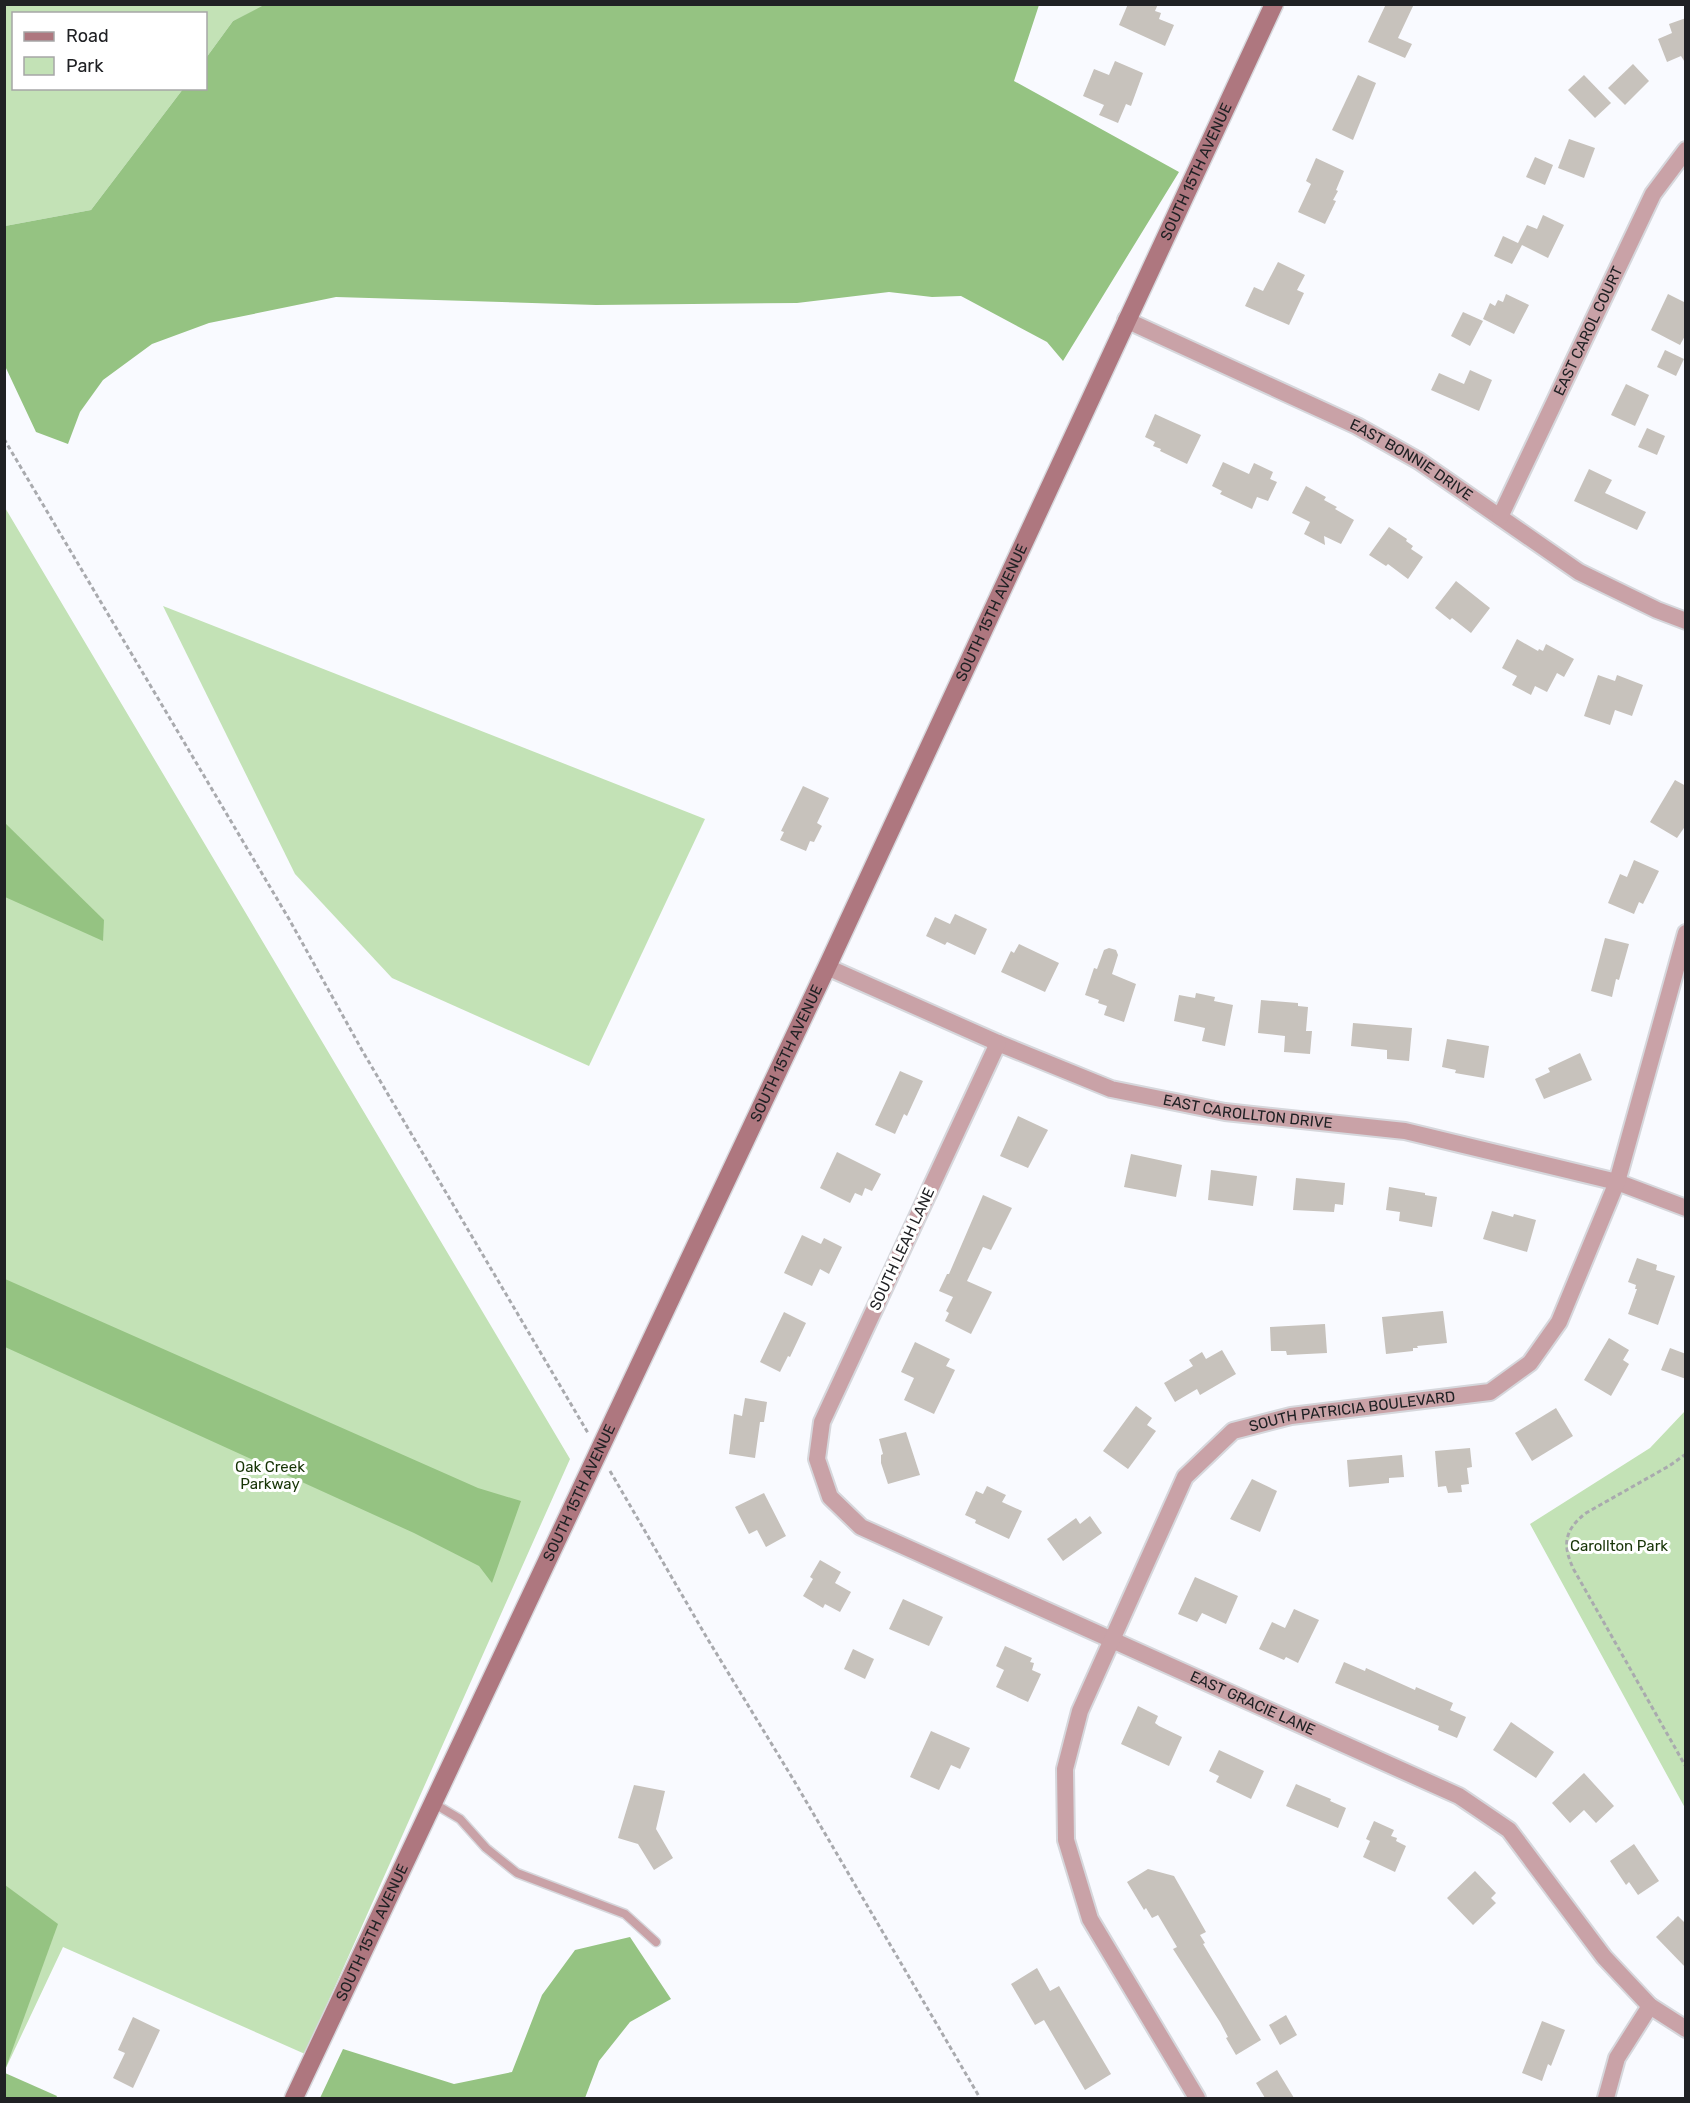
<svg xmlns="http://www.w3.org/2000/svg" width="1690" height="2103" font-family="Rubik,sans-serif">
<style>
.green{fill:#c3e2b6}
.forest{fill:#95c382}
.building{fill:#c7c2bc}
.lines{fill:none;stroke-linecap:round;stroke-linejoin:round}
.lane-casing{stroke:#d6d7dc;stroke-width:11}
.street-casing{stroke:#d6d7dc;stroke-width:20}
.secondary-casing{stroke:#d6d7dc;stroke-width:21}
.path{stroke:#a9aaae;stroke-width:3;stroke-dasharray:4.5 3;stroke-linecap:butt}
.lane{stroke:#c9a2a7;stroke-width:8}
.street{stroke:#c9a2a7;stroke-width:16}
.secondary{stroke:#ae777f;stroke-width:18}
.labels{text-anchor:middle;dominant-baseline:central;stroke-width:6;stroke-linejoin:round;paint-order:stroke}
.street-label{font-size:15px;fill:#202124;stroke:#fff}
.park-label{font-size:15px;fill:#173406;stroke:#fff}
</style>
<rect width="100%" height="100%" fill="#f9faff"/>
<g class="green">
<path d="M5 5H266L233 21 206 58V14H14V88L183 89 91 210 5 226Z"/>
<path d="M4 506 570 1459 305 2054 63 1947 5 2070Z"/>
<path d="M163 606 705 819 589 1066 392 978 295 874Z"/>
<path d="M1685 1411V1808L1530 1524 1650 1448Z"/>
</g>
<g class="forest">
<path d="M266 4 1039 5 1014 81 1179 172 1063 361 1047 342 961 296 932 297 889 292 797 303 596 305 336 297 209 323 152 344 103 380 80 412 68 444 36 432 5 366V226L91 210 183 89 206 88V58L233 21Z"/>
<path d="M4 822 104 920 103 941 5 897Z"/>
<path d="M5 1279 478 1488 521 1501 492 1583 479 1566 414 1533 5 1347Z"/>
<path d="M5 1885 58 1924 5 2070Z"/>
<path d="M630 1937 671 1999 630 2022 599 2061 585 2098H320L343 2049 454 2084 512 2072 542 1995 575 1950Z"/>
<path d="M5 2073 57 2096 56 2098H5Z"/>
</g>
<g class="building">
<path d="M1128 4H1158L1155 11 1161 13 1159 19 1174 25 1165 46 1119 25Z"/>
<path d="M1386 4H1414L1398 38 1412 44 1405 58 1368 42Z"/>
<path d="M1686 18V64L1681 56 1667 62 1658 39 1672 33 1669 24Z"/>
<path d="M1115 61 1143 73 1131 106 1126 104 1118 123 1099 115 1104 105 1083 96 1094 69 1109 75Z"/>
<path d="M1633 64 1649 81 1625 105 1608 88Z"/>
<path d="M1358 75 1376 83 1353 140 1332 130Z"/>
<path d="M1584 75 1611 103 1595 118 1568 90Z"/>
<path d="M1569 139 1595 148 1584 178 1558 168Z"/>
<path d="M1535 157 1553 165 1545 185 1526 177Z"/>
<path d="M1316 158 1344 171 1336 190 1338 191 1333 200 1336 201 1325 224 1298 212 1311 184 1306 181Z"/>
<path d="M1543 215 1564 225 1548 258 1522 245 1512 264 1494 256 1503 236 1518 243 1527 225 1537 229Z"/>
<path d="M1278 262 1305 275 1297 290 1304 293 1289 325 1245 306 1254 287 1263 291Z"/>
<path d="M1506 294 1529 305 1514 334 1483 319 1490 303 1495 306 1498 300 1503 302Z"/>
<path d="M1668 294 1686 303V334L1680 345 1651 330Z"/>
<path d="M1463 312 1483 321 1470 346 1451 336Z"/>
<path d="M1665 350 1684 359 1676 376 1657 367Z"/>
<path d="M1470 370 1492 380 1479 411 1431 390 1439 373 1464 384Z"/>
<path d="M1626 384 1649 395 1635 426 1611 415Z"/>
<path d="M1155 414 1201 435 1187 464 1160 451 1161 449 1153 446 1155 442 1145 437Z"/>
<path d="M1647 428 1665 436 1657 455 1638 447Z"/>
<path d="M1223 462 1249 474 1254 463 1273 472 1270 479 1277 482 1268 501 1257 497 1252 509 1220 494 1222 491 1212 486Z"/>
<path d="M1589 469 1612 480 1605 493 1646 512 1637 530 1574 501Z"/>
<path d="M1306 486 1326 497 1324 500 1337 507 1335 509 1354 520 1341 544 1324 536 1325 545 1304 534 1310 522 1292 513Z"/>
<path d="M1389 527 1407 539 1406 541 1413 546 1411 549 1423 557 1408 579 1388 564 1386 566 1369 555Z"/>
<path d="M1456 581 1490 608 1471 633 1452 618 1450 620 1435 608Z"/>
<path d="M1517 639 1538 651 1539 649 1543 651 1546 644 1574 659 1564 677 1557 673 1547 692 1535 686 1531 695 1512 685 1517 676 1502 668Z"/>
<path d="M1598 675 1615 681 1617 675 1643 685 1632 716 1615 710 1610 725 1584 716Z"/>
<path d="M1675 780 1686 786V825L1677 838 1650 822Z"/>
<path d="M803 786 829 798 817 823 822 826 814 842 810 841 806 851 780 840 784 832 781 831Z"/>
<path d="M1634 860 1659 871 1643 904 1639 902 1634 914 1608 903 1620 874 1627 877Z"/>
<path d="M955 914 987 929 975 955 947 942 945 945 926 936 935 917 950 924Z"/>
<path d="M1605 938 1629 944 1619 980 1616 979 1612 997 1591 991Z"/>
<path d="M1019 944 1059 963 1045 992 1001 972 1011 951 1014 953Z"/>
<path d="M1109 948 1116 950 1118 955 1112 974 1136 984 1124 1022 1104 1015 1107 1006 1098 1003 1099 1000 1085 995 1094 968 1097 969 1104 950Z"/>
<path d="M1196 993 1215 997 1214 1001 1233 1005 1225 1046 1202 1041 1205 1028 1174 1021 1179 995 1195 998Z"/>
<path d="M1261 1000 1298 1003V1006L1308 1007 1306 1031H1312L1310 1054 1284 1052 1285 1036 1258 1033Z"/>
<path d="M1353 1023 1412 1028 1409 1061 1387 1059V1050L1351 1046Z"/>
<path d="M1447 1039 1489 1046 1484 1078 1455 1073 1456 1070 1442 1067Z"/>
<path d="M1580 1053 1592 1080 1544 1099 1535 1079 1550 1072 1548 1068Z"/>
<path d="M900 1071 923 1081 907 1116 904 1114 895 1134 875 1125Z"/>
<path d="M1018 1116 1048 1130 1028 1168 1000 1156Z"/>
<path d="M837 1152 881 1174 872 1191 865 1188 862 1196 855 1193 850 1203 820 1188Z"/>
<path d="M1131 1154 1182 1165 1176 1197 1124 1187Z"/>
<path d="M1211 1170 1257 1176 1253 1206 1208 1200Z"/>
<path d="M1296 1178 1345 1183 1343 1205 1335 1204 1334 1212 1293 1210Z"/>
<path d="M1389 1187 1425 1193V1195L1437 1197 1432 1227 1399 1221 1400 1212 1386 1210Z"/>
<path d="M983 1195 1012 1208 991 1250 983 1247 967 1281 992 1292 971 1334 945 1321 949 1313 946 1311 953 1297 939 1291 947 1274H949Z"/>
<path d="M1492 1211 1513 1217 1514 1214 1536 1220 1527 1252 1483 1239Z"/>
<path d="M802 1235 821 1244 824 1238 842 1247 829 1274 820 1269 812 1286 784 1273Z"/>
<path d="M1637 1258 1657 1265 1656 1270 1675 1276 1658 1325 1628 1314 1637 1289H1635L1636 1285 1628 1282Z"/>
<path d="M1443 1311 1447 1343 1417 1346 1418 1348H1413V1351L1386 1354 1382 1317Z"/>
<path d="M784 1312 806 1323 790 1357 788 1356 780 1372 760 1362Z"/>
<path d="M1325 1324 1327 1353 1287 1355 1286 1351H1271L1270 1327Z"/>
<path d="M1609 1338 1629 1350 1623 1360 1629 1364 1611 1396 1584 1380Z"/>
<path d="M915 1342 950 1359 946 1366 955 1370 934 1414 904 1400 914 1378 901 1372Z"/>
<path d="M1670 1348 1686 1354V1379L1661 1370Z"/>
<path d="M1222 1350 1236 1374 1200 1395 1197 1389 1175 1402 1164 1383 1193 1366 1189 1360 1202 1352 1206 1359Z"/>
<path d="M745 1398 767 1402 764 1422H760L755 1458 729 1454 734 1414 742 1416Z"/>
<path d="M1136 1406 1152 1418 1147 1425 1156 1431 1128 1469 1103 1451Z"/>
<path d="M1556 1408 1573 1436 1532 1461 1515 1433Z"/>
<path d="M906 1432 920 1475 888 1484 881 1463V1455L883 1454 879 1439Z"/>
<path d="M1470 1448 1472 1467 1467 1468 1469 1484 1461 1485 1462 1492 1448 1493 1446 1486 1438 1487 1435 1451Z"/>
<path d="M1402 1455 1404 1477 1389 1478V1483L1349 1487 1347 1460Z"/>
<path d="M1252 1479 1277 1491 1260 1532 1230 1519Z"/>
<path d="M987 1486 1006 1495 1002 1502 1022 1511 1009 1539 975 1523 976 1520 965 1515 976 1491 983 1494Z"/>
<path d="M764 1493 786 1536 766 1547 757 1530 749 1534 735 1507Z"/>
<path d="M1090 1516 1102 1533 1063 1561 1047 1539 1076 1518 1080 1524Z"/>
<path d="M820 1560 841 1572 835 1583 851 1592 840 1612 825 1604 823 1608 803 1596 813 1579 810 1577Z"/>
<path d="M1195 1577 1238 1596 1226 1624 1202 1613 1197 1622 1178 1614Z"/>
<path d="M903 1599 943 1617 929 1646 889 1629Z"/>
<path d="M1294 1609 1319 1620 1298 1663 1286 1657 1284 1660 1259 1649 1272 1622 1285 1628Z"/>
<path d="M1005 1646 1032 1658 1030 1662 1034 1663 1032 1670 1041 1674 1028 1702 996 1687 1004 1670 996 1666Z"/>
<path d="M853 1649 874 1659 865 1679 844 1669Z"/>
<path d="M1344 1662 1365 1671 1366 1668 1415 1690 1416 1687 1453 1703 1450 1710 1466 1717 1457 1738 1438 1730 1439 1726 1335 1683Z"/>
<path d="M1138 1706 1158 1716 1155 1723 1159 1726 1182 1737 1169 1766 1121 1744Z"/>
<path d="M1511 1722 1554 1752 1536 1778 1493 1750Z"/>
<path d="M931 1731 970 1748 960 1769 951 1765 939 1790 910 1777Z"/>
<path d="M1219 1750 1264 1771 1251 1799 1216 1782 1219 1776 1209 1771Z"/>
<path d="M1584 1773 1614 1806 1596 1823 1584 1810 1570 1823 1552 1803Z"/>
<path d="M1296 1784 1331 1799 1330 1801 1346 1808 1338 1828 1286 1806Z"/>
<path d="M634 1785 665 1791 656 1829 673 1858 654 1870 638 1844 618 1838Z"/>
<path d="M1374 1821 1394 1830 1391 1836 1397 1838 1396 1841 1406 1846 1395 1872 1363 1857 1370 1841 1366 1839Z"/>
<path d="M1634 1844 1659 1881 1638 1895 1629 1882 1626 1885 1610 1861Z"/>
<path d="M1148 1869 1174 1876 1206 1932 1200 1935 1205 1943 1203 1944 1261 2040 1236 2055 1226 2038 1228 2037 1220 2022 1173 1949 1177 1947 1158 1915 1152 1918 1146 1908 1144 1910 1127 1882Z"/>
<path d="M1475 1871 1496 1893 1491 1898 1496 1903 1473 1925 1447 1898Z"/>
<path d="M1678 1916 1686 1924V1968L1656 1937Z"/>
<path d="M1037 1968 1050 1991 1059 1986 1111 2074 1085 2090 1044 2020 1035 2025 1011 1984Z"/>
<path d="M1286 2015 1297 2035 1280 2045 1269 2025Z"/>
<path d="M133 2017 160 2030 133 2088 113 2078 125 2053 118 2050Z"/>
<path d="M1542 2021 1565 2030 1551 2066 1548 2064 1542 2081 1522 2073Z"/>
<path d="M1277 2070 1294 2098H1265L1256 2083Z"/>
</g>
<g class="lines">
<defs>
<path id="lane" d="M433 1803 460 1819 486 1848 517 1873 625 1914 656 1942"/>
<g id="street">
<path id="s1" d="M1126 320 1357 426 1419 461 1579 572 1657 610 1686 621"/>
<path id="s2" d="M1500 517 1653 194 1686 150"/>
<path id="s3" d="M827 967 998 1043 1111 1089 1225 1112 1405 1131 1617 1182 1686 1208"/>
<path id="s4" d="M998 1043 822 1422 817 1459 830 1497 861 1527 1459 1796 1509 1830 1604 1957 1650 2006 1686 2029"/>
<path id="s5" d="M1197 2098 1090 1919 1066 1840 1065 1769 1080 1711 1185 1477 1233 1431 1291 1416 1490 1392 1530 1363 1559 1322 1617 1182 1686 933"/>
<path d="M1606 2098 1617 2058 1650 2006"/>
</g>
<g id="secondary">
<path id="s6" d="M294 2098 827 967 1274 4"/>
</g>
</defs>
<use href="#lane" class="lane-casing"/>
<use href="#street" class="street-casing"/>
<use href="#secondary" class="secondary-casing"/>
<g class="path">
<path d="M4 439 289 919 363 1052 588 1433"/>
<path d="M1686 1454 1669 1466 1586 1513C1564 1530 1562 1545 1574 1570L1686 1767"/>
<path d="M610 1471 707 1638 793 1779 980 2098"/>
</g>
<use href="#lane" class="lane"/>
<use href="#street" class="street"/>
<use href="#secondary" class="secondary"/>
</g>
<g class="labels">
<g class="street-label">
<text stroke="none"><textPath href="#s6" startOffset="2127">SOUTH 15TH AVENUE</textPath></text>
<text stroke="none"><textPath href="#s2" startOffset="206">EAST CAROL COURT</textPath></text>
<text stroke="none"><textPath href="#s1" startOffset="318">EAST BONNIE DRIVE</textPath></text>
<text stroke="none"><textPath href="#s6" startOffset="1641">SOUTH 15TH AVENUE</textPath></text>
<text stroke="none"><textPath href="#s6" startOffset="1155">SOUTH 15TH AVENUE</textPath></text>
<text stroke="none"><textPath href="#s3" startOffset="448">EAST CAROLLTON DRIVE</textPath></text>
<text transform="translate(902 1249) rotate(-65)">SOUTH LEAH LANE</text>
<text stroke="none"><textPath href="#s5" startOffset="866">SOUTH PATRICIA BOULEVARD</textPath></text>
<text stroke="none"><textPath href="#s6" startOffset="669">SOUTH 15TH AVENUE</textPath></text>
<text stroke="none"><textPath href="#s4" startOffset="968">EAST GRACIE LANE</textPath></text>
<text stroke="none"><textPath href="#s6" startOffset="183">SOUTH 15TH AVENUE</textPath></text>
</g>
<g class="park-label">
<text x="270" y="1467">Oak Creek<tspan x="270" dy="17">Parkway</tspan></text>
<text x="1619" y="1546">Carollton Park</text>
</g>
</g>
<rect width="1690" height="2103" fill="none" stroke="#202124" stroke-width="12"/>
<rect x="12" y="12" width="195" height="78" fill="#ffffff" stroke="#a6a6a7" stroke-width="1.5"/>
<rect x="24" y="32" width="30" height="9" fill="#ae777f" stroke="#a6a6a7" stroke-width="1.5"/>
<text x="66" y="42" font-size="18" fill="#202124">Road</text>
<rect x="24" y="57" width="30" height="18" fill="#c3e2b6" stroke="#a6a6a7" stroke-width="1.5"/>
<text x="66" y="72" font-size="18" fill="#202124">Park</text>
</svg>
